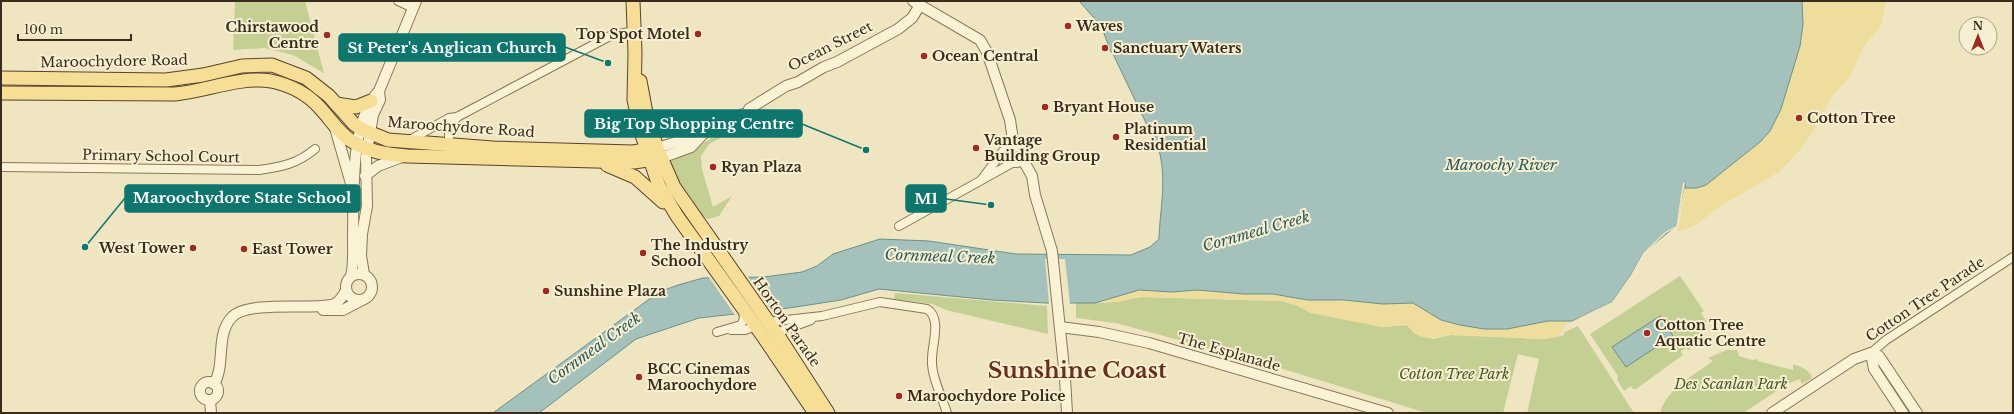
<svg xmlns="http://www.w3.org/2000/svg" width="2014" height="414" font-family="'Libre Baskerville',serif">
<style>
.green{fill:#c4cf94}
.sand{fill:#eedd9d}
.water{fill:#a4c2bb;stroke:#6a918a}
.pier{fill:#f0e5c1}
.lines{fill:none;stroke-linecap:round;stroke-linejoin:round}
.minor-casing{stroke:#8b7658;stroke-width:10}
.tertiary-casing{stroke:#8b7658;stroke-width:12}
.primary-casing{stroke:#58432c;stroke-width:15}
.minor{stroke:#faf2d5;stroke-width:8}
.tertiary{stroke:#faf2d5;stroke-width:10}
.primary{stroke:#f6de97;stroke-width:13}
.poi-dot{fill:#9d2b24;stroke:#f7efd1;stroke-width:1.5}
.labels{text-anchor:middle;dominant-baseline:central;stroke-width:4;stroke-linejoin:round;paint-order:stroke}
.poi-label{font-size:14px;font-weight:bold;fill:#3a2c1d;stroke:#f7efd1;text-anchor:start}
.street-label{font-size:14px;fill:#3a2c1d;stroke:#f7efd1}
.park-label{font-size:14px;font-style:italic;fill:#465722;stroke:#f7efd1}
.water-label{font-size:15px;font-style:italic;fill:#2b5a5a;stroke:#f7efd1}
.town-label{font-size:22px;font-weight:bold;fill:#682f1a;stroke:#f7efd1}
.leader{fill:none;stroke:#0f766e;stroke-width:1.5}
.callout-dot{fill:#0f766e;stroke:#f7efd1;stroke-width:1.5}
.callout{fill:#0f766e;stroke:#0f766e;stroke-width:1.5}
.callout-label{font-size:15px;text-anchor:middle;font-weight:bold;fill:#fff}
</style>
<rect width="100%" height="100%" fill="#f0e5c1"/>
<g class="green">
<path d="M235 1H305L324 73 293 55 265 48 233 50Z"/>
<path d="M743 120 745 125 709 144 701 156 702 169 713 207 732 196 719 216 708 219C690 212 677 179 670 162Z"/>
<path d="M1680 276 1704 311 1701 313 1707 322 1701 327 1703 330 1701 332 1705 338 1688 350 1686 348 1681 351 1683 355 1636 389H1633L1631 386 1624 391 1617 379 1618 376 1590 334Z"/>
<path d="M895 293 1047 306 1048 334 946 310 932 304 894 299Z"/>
<path d="M1141 297 1281 301 1296 305 1311 313 1382 327 1407 325 1415 334 1433 339 1451 335 1543 339 1558 337 1560 335 1562 337 1565 332 1578 326 1634 413H1527L1539 359 1518 354 1503 413H1427L1267 364 1116 323 1076 318V302L1104 303Z"/>
<path d="M1727 350H1737L1739 356 1752 360 1757 359 1758 361 1793 370V364C1801 367 1810 370 1812 378L1802 384 1800 379 1789 383 1743 413H1660C1667 388 1693 376 1713 361L1708 358Z"/>
</g>
<g class="sand">
<path d="M1802 1H1886L1881 25 1862 49 1851 75 1832 96 1816 127 1800 150 1779 172 1714 210C1705 219 1690 231 1677 231L1679 226 1685 188 1706 185 1760 142 1770 131 1781 109 1800 46Z"/>
<path d="M1150 289 1172 292 1197 290 1244 294H1273L1308 300 1413 303 1441 320 1460 325 1484 329H1507L1548 321H1572L1566 325 1558 337 1543 339 1451 335C1438 336 1430 342 1416 334 1412 332 1411 327 1407 325L1382 327 1311 313 1296 305 1281 301 1141 297 1117 302 1095 303 1116 295Z"/>
</g>
<g class="water">
<path d="M1079 1H1802L1803 24 1800 46 1781 109 1770 131 1760 142 1706 185 1697 188H1685V183L1676 226 1643 253 1631 275 1612 302 1572 321H1548L1507 329H1484L1460 325 1441 320 1413 303 1383 304 1344 300H1308L1273 294H1244L1197 290 1172 292 1139 290 1095 303H1045L992 300 879 289 841 300 789 308 699 318 636 339 539 413H493L659 292 678 285 703 278 764 277 802 272 817 266 833 254 880 239 929 241 1016 254 1131 255 1150 247 1159 239C1160 208 1167 181 1159 150L1112 52H1111L1103 31 1095 19Z"/>
<path d="M1660 316 1673 336 1626 367 1612 347Z"/>
</g>
<g class="pier">
<path d="M1683 183H1685L1677 227 1666 233 1648 250 1626 288 1614 303 1570 322 1612 302 1631 275 1643 253 1665 232 1676 226Z"/>
<path d="M1045 259H1065L1070 304H1049Z"/>
<path d="M747 275 771 311 735 315 708 276Z"/>
</g>
<g class="lines">
<defs>
<g id="minor">
<path d="M398 1 413 8"/>
<path d="M408 141 449 118 457 117 610 36 634 31"/>
<path d="M449 144V129L457 117"/>
<path d="M1 167 259 170C281 167 297 164 315 149"/>
<path d="M982 179 1003 151 1010 147"/>
<path d="M899 226 1014 162"/>
<path d="M768 322 822 316 880 302 927 309C942 318 932 344 932 359 931 376 942 397 947 413"/>
<path d="M731 330H745L756 326"/>
<path d="M717 332 741 325 744 319 743 310"/>
<path d="M776 333 811 320"/>
<path d="M1871 353 1886 340 2013 257"/>
</g>
<g id="tertiary">
<path d="M913 1 980 40 987 52 1010 120 1014 147"/>
<path d="M749 109 786 86 798 82 824 67 837 62 898 29 912 18 920 5"/>
<path d="M335 128 352 187"/>
<circle cx="1016" cy="154" r="8"/>
<path d="M657 148 703 134 743 114"/>
<path d="M661 158 691 147 703 134"/>
<path d="M1022 158 1032 176 1035 195 1052 251 1065 378 1067 413"/>
<path d="M365 176 378 166 402 157"/>
<circle cx="359" cy="287" r="13"/>
<path d="M364 274 361 256 362 234 367 206 366 157 373 115 380 100 379 91"/>
<path d="M351 276C354 264 353 251 353 239 354 198 349 122 379 91L416 1"/>
<path d="M323 310H343L362 300"/>
<path d="M1060 327 1099 332 1149 343 1388 413"/>
<path d="M1871 353 1879 356 1917 413"/>
<path d="M1871 353 1874 369 1903 413"/>
<circle cx="209" cy="391" r="9"/>
<path d="M214 384C226 364 215 335 232 317 246 302 300 308 322 306 326 305 333 306 336 303 341 300 343 295 346 291"/>
<path d="M210 400 211 413"/>
<path d="M1772 413 1854 359 1871 353"/>
</g>
<g id="primary">
<path d="M633 1 635 53 634 100 642 135 659 186 677 216 765 339 815 413"/>
<path d="M1 78 166 80 203 75 242 66 272 65 306 78 329 96 354 124 361 129 388 140 493 148 633 152 657 148"/>
<path d="M640 81 646 113 657 148 674 187 779 337 828 413"/>
<path d="M1 93 175 94C207 91 240 76 271 81 290 85 308 94 321 109 331 120 338 132 350 140 368 152 388 155 408 156L634 162 661 158"/>
<path d="M336 104 356 107 371 101"/>
<path d="M607 165 635 177 663 202"/>
</g>
</defs>
<use href="#minor" class="minor-casing"/>
<use href="#tertiary" class="tertiary-casing"/>
<use href="#primary" class="primary-casing"/>
<use href="#minor" class="minor"/>
<use href="#tertiary" class="tertiary"/>
<use href="#primary" class="primary"/>
</g>
<g class="poi-dot">
<circle cx="1068" cy="26" r="4"/>
<circle cx="698" cy="34" r="4"/>
<circle cx="327" cy="35" r="4"/>
<circle cx="1105" cy="48" r="4"/>
<circle cx="924" cy="56" r="4"/>
<circle cx="1045" cy="107" r="4"/>
<circle cx="1799" cy="118" r="4"/>
<circle cx="1116" cy="137" r="4"/>
<circle cx="976" cy="148" r="4"/>
<circle cx="713" cy="167" r="4"/>
<circle cx="193" cy="248" r="4"/>
<circle cx="244" cy="249" r="4"/>
<circle cx="643" cy="253" r="4"/>
<circle cx="546" cy="291" r="4"/>
<circle cx="1647" cy="333" r="4"/>
<circle cx="639" cy="377" r="4"/>
<circle cx="899" cy="396" r="4"/>
</g>
<g class="labels">
<g class="poi-label">
<text x="1076" y="26">Waves</text>
<text x="319" y="27" text-anchor="end">Chirstawood<tspan x="319" dy="16">Centre</tspan></text>
<text x="690" y="34" text-anchor="end">Top Spot Motel</text>
<text x="1113" y="48">Sanctuary Waters</text>
<text x="932" y="56">Ocean Central</text>
<text x="1053" y="107">Bryant House</text>
<text x="1807" y="118">Cotton Tree</text>
<text x="1124" y="129">Platinum<tspan x="1124" dy="16">Residential</tspan></text>
<text x="984" y="140">Vantage<tspan x="984" dy="16">Building Group</tspan></text>
<text x="721" y="167">Ryan Plaza</text>
<text x="651" y="245">The Industry<tspan x="651" dy="16">School</tspan></text>
<text x="185" y="248" text-anchor="end">West Tower</text>
<text x="252" y="249">East Tower</text>
<text x="554" y="291">Sunshine Plaza</text>
<text x="1655" y="325">Cotton Tree<tspan x="1655" dy="16">Aquatic Centre</tspan></text>
<text x="647" y="369">BCC Cinemas<tspan x="647" dy="16">Maroochydore</tspan></text>
<text x="907" y="396">Maroochydore Police</text>
</g>
<g class="street-label">
<text transform="translate(830 46) rotate(-27)">Ocean Street</text>
<text transform="translate(114 61) rotate(-1)">Maroochydore Road</text>
<text transform="translate(461 127) rotate(4)">Maroochydore Road</text>
<text transform="translate(161 156) rotate(1)">Primary School Court</text>
<text transform="translate(1925 299) rotate(-34)">Cotton Tree Parade</text>
<text transform="translate(787 322) rotate(55)">Horton Parade</text>
<text transform="translate(1229 352) rotate(16)">The Esplanade</text>
</g>
<g class="park-label">
<text x="1454" y="374">Cotton Tree Park</text>
<text x="1731" y="384">Des Scanlan Park</text>
</g>
<g class="water-label">
<text x="1501" y="164">Maroochy River</text>
<text transform="translate(1256 231) rotate(-16)">Cornmeal Creek</text>
<text transform="translate(940 256) rotate(2)">Cornmeal Creek</text>
<text transform="translate(594 348) rotate(-36)">Cornmeal Creek</text>
</g>
<g class="town-label">
<text x="1077" y="370">Sunshine Coast</text>
</g>
</g>
<path class="leader" d="M608 63L565 47M866 150L802 124M85 247L125 198M991 205L946 199"/>
<g class="callout-dot">
<circle cx="608" cy="63" r="4"/>
<circle cx="866" cy="150" r="4"/>
<circle cx="85" cy="247" r="4"/>
<circle cx="991" cy="205" r="4"/>
</g>
<g class="callout">
<rect x="339" y="34" width="226" height="27" rx="4"/>
<rect x="585" y="110" width="217" height="27" rx="4"/>
<rect x="125" y="185" width="235" height="27" rx="4"/>
<rect x="906" y="185" width="40" height="27" rx="4"/>
</g>
<g class="callout-label">
<text x="452" y="53">St Peter's Anglican Church</text>
<text x="694" y="129">Big Top Shopping Centre</text>
<text x="242" y="203">Maroochydore State School</text>
<text x="926" y="204">M1</text>
</g>
<rect width="2014" height="414" fill="none" stroke="#3a2c1d" stroke-width="4"/>
<g transform="translate(1978 36)"><circle r="19" fill="#f7efd1" stroke="#aba189"/>
<path d="M0-3L7 15L0 10L-7 15Z" fill="#9d2b24"/>
<text y="-6" font-size="11" font-weight="bold" text-anchor="middle" fill="#3a2c1d">N</text>
</g>
<path d="M18 34v6h113v-6" fill="none" stroke="#3a2c1d" stroke-width="2"/>
<text x="24" y="34" font-size="12" fill="#3a2c1d" stroke="#f7efd1" stroke-width="3" paint-order="stroke">100 m</text>
</svg>
